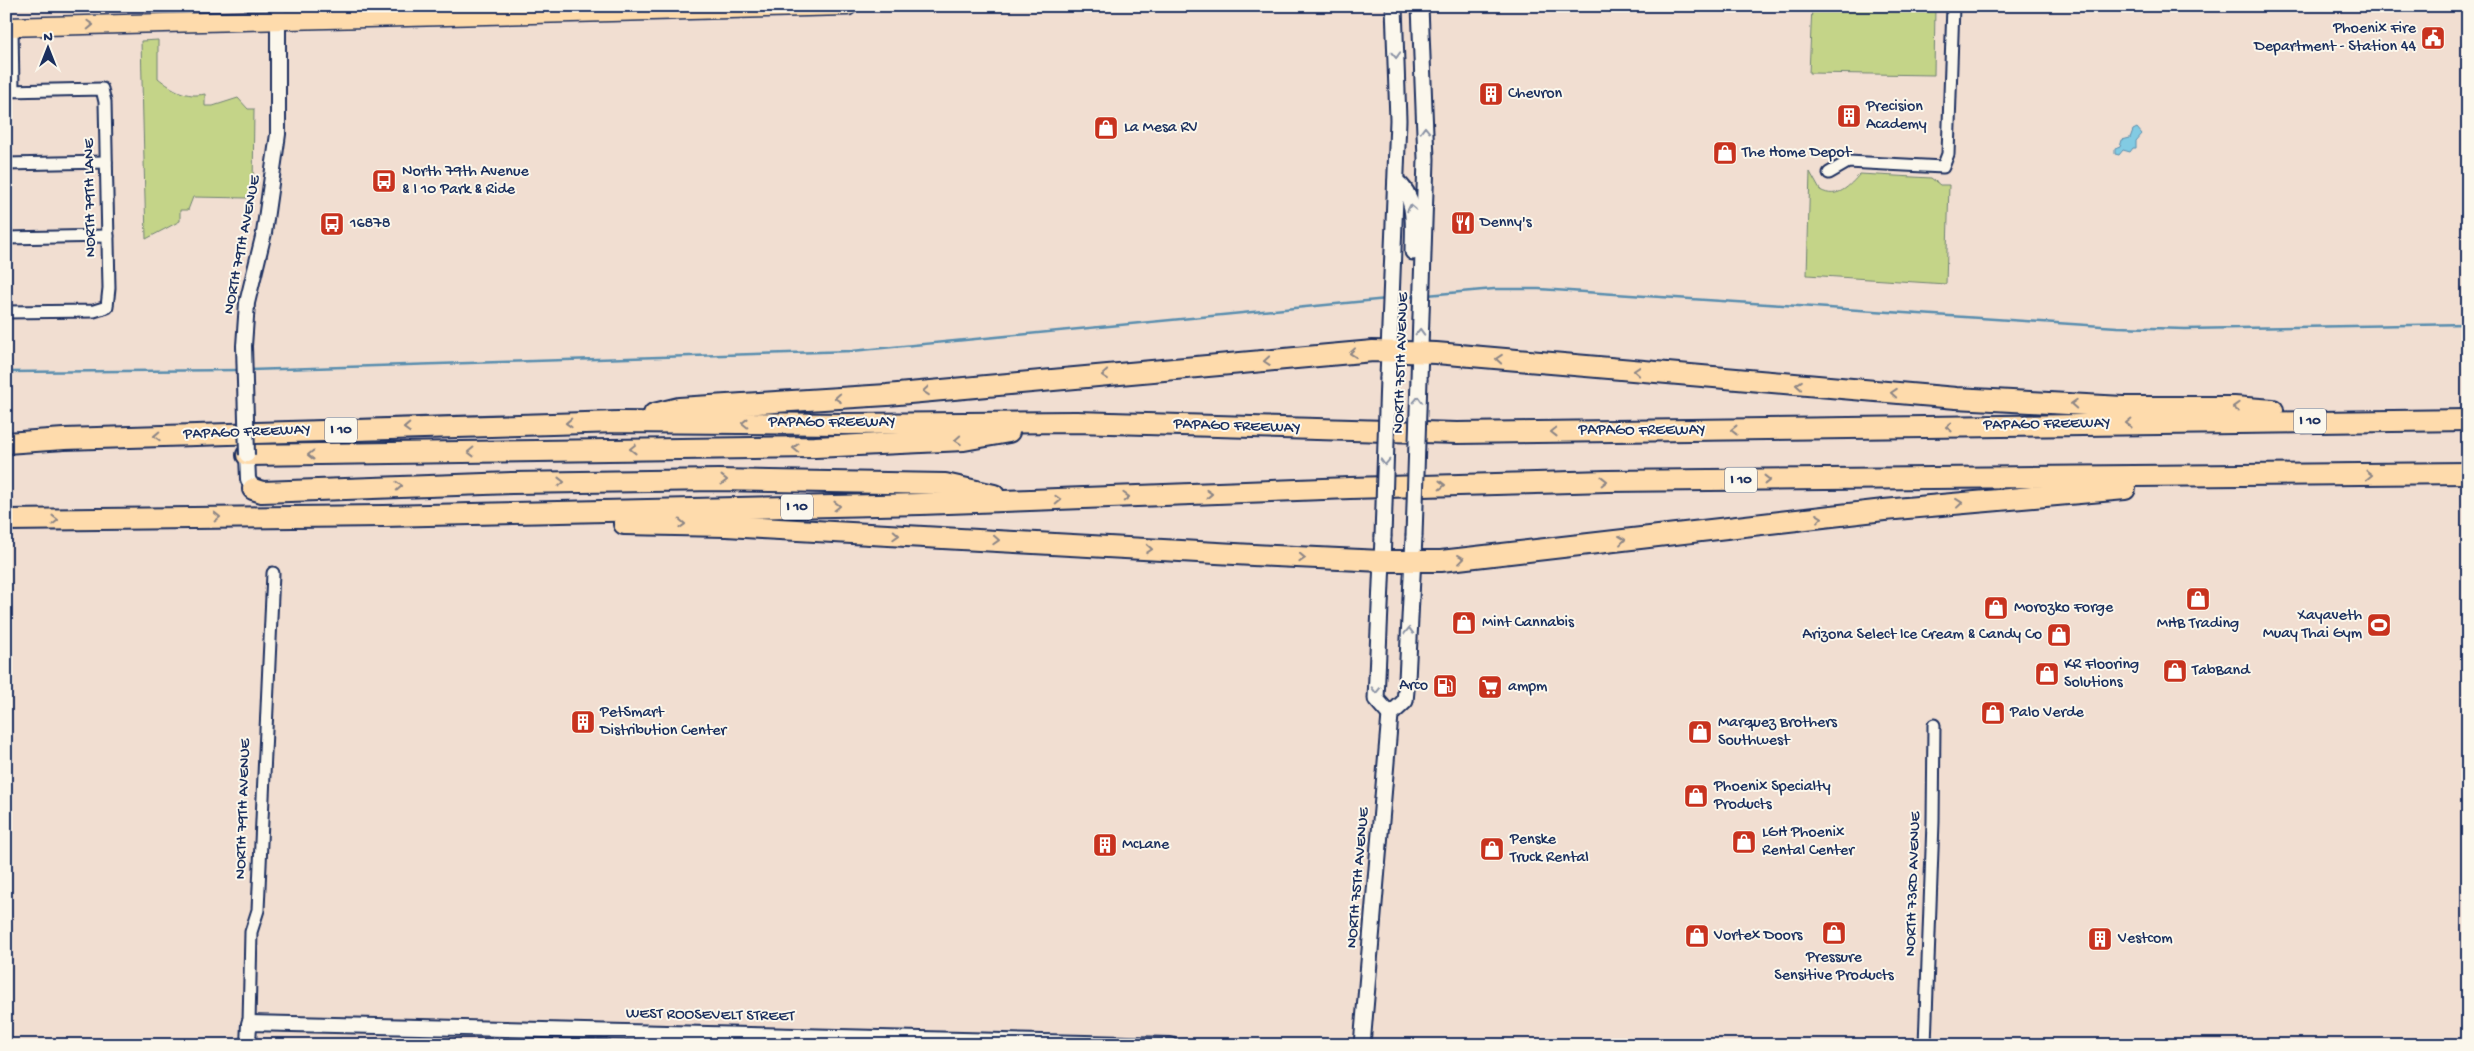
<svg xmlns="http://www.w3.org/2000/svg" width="2474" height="1051" font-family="'Gochi Hand',sans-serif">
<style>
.green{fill:#c4d488;stroke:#708273}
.water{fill:#82cbe3;stroke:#598dae}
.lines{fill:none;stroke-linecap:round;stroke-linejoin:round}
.stream{stroke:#598dae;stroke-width:2.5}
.minor-casing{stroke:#1b2f5e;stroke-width:15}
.tertiary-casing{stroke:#1b2f5e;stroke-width:18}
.secondary-casing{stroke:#1b2f5e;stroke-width:19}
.primary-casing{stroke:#1b2f5e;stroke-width:21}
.motorway-casing{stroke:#1b2f5e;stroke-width:24}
.minor{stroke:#fbf7ec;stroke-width:11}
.tertiary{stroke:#fbf7ec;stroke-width:14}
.secondary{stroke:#fbf7ec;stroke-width:15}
.primary{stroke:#fedbac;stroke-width:18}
.motorway{stroke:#fedbac;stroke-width:20}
.tertiary-bridge-casing{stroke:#1b2f5e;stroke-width:18;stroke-linecap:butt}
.secondary-bridge-casing{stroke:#1b2f5e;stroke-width:19;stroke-linecap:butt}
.tertiary-bridge{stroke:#fbf7ec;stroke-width:14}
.secondary-bridge{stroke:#fbf7ec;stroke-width:15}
.oneway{stroke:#8c8585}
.oneway2{stroke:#8b93a5}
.labels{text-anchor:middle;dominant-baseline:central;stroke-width:4;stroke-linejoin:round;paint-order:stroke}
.shield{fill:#fbf7ec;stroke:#5e6b89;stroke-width:1}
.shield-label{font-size:15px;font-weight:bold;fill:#1b2f5e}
.poi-label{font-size:16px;fill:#1b2f5e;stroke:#fbf7ec;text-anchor:start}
.street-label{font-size:16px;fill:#1b2f5e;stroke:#fbf7ec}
</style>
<rect width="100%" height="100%" fill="#f1ded1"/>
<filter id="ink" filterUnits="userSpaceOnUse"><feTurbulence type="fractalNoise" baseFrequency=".02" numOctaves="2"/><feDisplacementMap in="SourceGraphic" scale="10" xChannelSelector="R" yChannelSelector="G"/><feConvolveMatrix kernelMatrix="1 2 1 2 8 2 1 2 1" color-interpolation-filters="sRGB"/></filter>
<g filter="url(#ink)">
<g class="green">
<path d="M1812 6H1935L1934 75 1809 73Z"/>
<path d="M158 40V78C173 90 186 98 205 94V106H213L238 98 248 109H254L253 188 248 198 193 197 188 210H180V221L146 239 141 41Z"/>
<path d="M1810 172 1820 190C1838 200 1849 186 1860 174L1931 178 1940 185H1949L1946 284 1807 275Z"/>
</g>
<path class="water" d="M2137 128 2142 134 2136 141V148H2133L2130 152 2123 150 2119 155 2115 154V149L2120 147 2122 140 2130 138 2133 130Z"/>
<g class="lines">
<g class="stream">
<path d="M1427 295 1494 289H1539L2117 327 2185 329 2468 324"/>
<path d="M1397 298 1417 296"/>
<path d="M250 370 852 351 1387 299"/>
<path d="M6 372 240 370"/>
</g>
<defs>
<g id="minor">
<path d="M12 27 13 90"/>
<path d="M6 91 102 89 105 102 109 288 107 307 94 311 6 312"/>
<path d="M6 164 106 162"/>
<path d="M1829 173 1848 162 1943 167 1948 154 1953 6"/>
<path d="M6 238 108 236"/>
<path d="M249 1023 251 932 258 910 273 573"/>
<path d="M1925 1045 1933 822 1934 725"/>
</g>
<g id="tertiary">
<path d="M244 346 247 303 264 233 278 134V6"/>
<path d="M247 455 248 479 253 489"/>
<path d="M248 1045 249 1023 1171 1045"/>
</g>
<g id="secondary">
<path d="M1396 181C1418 197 1413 228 1413 252"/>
<path d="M1388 378 1398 120 1394 6"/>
<path d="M1419 379 1426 159 1420 6"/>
<path d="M1383 537 1376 699 1390 715"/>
<path d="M1362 1045 1390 715 1405 701 1407 680 1414 536"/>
</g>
<path id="primary" d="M6 27 848 6"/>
<g id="motorway">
<path d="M654 414 679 408 887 395 1373 351 1436 353 1956 398 2123 407H2234L2273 410"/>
<path d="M6 443 64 439 618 422 846 424 1076 422 1457 433 2468 420"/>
<path d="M247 455 815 447 964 440 1009 432"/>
<path d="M253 489 262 492 512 483 718 480 945 484 994 495"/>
<path d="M6 520 384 516 921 504 1350 488 1607 481 2468 473"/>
<path d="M624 524 726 526 1253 555 1382 561H1441L1884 510 2125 489"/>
</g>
</defs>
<use href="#minor" class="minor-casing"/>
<use href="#tertiary" class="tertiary-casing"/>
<use href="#secondary" class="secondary-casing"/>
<use href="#primary" class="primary-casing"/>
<use href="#motorway" class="motorway-casing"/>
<use href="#minor" class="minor"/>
<use href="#tertiary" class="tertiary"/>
<use href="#secondary" class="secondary"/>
<use href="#primary" class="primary"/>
<use href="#motorway" class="motorway"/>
<defs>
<path id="tertiary-bridge" d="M244 346 247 455"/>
<g id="secondary-bridge">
<path d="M1414 536 1419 379"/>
<path d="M1383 537 1388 378"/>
</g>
</defs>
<use href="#tertiary-bridge" class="tertiary-bridge-casing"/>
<use href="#secondary-bridge" class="secondary-bridge-casing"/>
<use href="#tertiary-bridge" class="tertiary-bridge"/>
<use href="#secondary-bridge" class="secondary-bridge"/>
</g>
<defs><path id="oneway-chevron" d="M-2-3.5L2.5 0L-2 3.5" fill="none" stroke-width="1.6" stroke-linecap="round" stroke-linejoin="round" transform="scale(1.25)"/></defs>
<g class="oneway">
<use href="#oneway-chevron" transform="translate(90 25) rotate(-2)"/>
<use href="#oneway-chevron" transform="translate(1353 353) rotate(174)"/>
<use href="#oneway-chevron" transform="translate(1499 359) rotate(-175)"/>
<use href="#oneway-chevron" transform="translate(1267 361) rotate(175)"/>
<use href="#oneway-chevron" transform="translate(1637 371) rotate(-175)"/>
<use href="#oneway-chevron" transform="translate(1105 375) rotate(175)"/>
<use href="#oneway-chevron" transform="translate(1799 385) rotate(-175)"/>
<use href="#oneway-chevron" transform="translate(926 391) rotate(175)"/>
<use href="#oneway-chevron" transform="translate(1894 393) rotate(-176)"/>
<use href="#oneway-chevron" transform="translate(838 398) rotate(176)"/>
<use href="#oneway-chevron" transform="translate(2074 404) rotate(-177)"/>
<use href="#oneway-chevron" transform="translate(2236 407) rotate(-178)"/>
<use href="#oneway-chevron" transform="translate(569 423) rotate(178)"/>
<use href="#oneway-chevron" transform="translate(745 423) rotate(-179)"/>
<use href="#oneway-chevron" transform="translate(2129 423) rotate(179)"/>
<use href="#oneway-chevron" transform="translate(1949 427) rotate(179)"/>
<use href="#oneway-chevron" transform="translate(407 428) rotate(178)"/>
<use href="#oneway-chevron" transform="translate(1734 430) rotate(-180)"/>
<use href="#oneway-chevron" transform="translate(1554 432) rotate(179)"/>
<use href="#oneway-chevron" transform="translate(157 436) rotate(178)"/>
<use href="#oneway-chevron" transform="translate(958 440) rotate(176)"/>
<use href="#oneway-chevron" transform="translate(796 448) rotate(180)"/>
<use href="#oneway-chevron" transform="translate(633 449) rotate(179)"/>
<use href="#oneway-chevron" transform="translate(471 452) rotate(179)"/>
<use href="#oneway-chevron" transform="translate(311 455) rotate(179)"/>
<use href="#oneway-chevron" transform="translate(2369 475) rotate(-1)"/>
<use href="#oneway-chevron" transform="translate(724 480)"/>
<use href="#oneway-chevron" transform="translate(1767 480)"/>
<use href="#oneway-chevron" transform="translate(1604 481) rotate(-1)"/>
<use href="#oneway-chevron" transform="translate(561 482) rotate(-1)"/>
<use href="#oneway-chevron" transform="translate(1442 485) rotate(-1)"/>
<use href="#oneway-chevron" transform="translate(399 486) rotate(-2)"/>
<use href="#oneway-chevron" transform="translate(1209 494) rotate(-2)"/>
<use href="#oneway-chevron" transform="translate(1126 497) rotate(-2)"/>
<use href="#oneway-chevron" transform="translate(1058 500) rotate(-2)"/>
<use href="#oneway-chevron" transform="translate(1959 503) rotate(-6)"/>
<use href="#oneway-chevron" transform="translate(837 506) rotate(-1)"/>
<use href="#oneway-chevron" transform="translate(217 517) rotate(-1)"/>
<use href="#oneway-chevron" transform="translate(1819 518) rotate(-7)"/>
<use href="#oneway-chevron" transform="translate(55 520) rotate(-1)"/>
<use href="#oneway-chevron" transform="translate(682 524) rotate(2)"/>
<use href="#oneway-chevron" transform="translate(896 535) rotate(3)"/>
<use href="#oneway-chevron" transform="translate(996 540) rotate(3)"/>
<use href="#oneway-chevron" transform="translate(1622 540) rotate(-7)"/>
<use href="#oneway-chevron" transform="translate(1149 549) rotate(4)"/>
<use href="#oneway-chevron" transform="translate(1302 558) rotate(2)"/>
<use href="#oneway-chevron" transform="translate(1461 559) rotate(-7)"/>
</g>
<g class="oneway2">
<use href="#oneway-chevron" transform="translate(1396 55) rotate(87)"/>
<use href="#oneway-chevron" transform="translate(1425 130) rotate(-91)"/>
<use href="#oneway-chevron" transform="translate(1411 208) rotate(-101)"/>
<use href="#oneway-chevron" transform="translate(1420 332) rotate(-88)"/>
<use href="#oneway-chevron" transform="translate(1418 400) rotate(-88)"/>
<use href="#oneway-chevron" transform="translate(1385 462) rotate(92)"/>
<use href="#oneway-chevron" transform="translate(1409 631) rotate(-88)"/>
<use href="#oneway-chevron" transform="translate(1376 690) rotate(92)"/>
</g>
</g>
<defs>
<symbol id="civic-square" viewBox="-11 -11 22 22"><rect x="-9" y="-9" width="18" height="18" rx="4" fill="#c8321e" stroke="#fbf7ec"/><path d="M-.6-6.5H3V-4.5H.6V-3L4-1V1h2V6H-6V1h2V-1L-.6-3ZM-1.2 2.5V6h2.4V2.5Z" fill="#fff"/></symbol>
<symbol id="building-square" viewBox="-11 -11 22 22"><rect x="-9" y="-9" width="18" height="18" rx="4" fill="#c8321e" stroke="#fbf7ec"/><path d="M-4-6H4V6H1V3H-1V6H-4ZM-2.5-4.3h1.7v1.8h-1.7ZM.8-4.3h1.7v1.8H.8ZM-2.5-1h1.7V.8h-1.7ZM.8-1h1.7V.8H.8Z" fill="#fff"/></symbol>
<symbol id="shop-square" viewBox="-11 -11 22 22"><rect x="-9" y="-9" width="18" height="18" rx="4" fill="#c8321e" stroke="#fbf7ec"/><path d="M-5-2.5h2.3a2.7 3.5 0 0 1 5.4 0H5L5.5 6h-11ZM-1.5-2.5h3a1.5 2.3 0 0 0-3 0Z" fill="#fff"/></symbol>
<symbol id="bus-square" viewBox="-11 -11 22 22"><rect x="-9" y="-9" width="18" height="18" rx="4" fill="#c8321e" stroke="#fbf7ec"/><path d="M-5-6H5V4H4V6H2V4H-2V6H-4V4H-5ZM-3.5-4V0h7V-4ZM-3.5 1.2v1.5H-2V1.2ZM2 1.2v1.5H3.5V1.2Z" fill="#fff"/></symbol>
<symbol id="restaurant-square" viewBox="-11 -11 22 22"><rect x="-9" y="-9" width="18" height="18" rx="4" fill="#c8321e" stroke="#fbf7ec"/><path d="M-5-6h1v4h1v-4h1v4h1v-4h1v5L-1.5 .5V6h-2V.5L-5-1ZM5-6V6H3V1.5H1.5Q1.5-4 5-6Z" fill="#fff"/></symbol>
<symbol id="stadium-square" viewBox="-11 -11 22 22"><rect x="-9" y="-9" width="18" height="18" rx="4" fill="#c8321e" stroke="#fbf7ec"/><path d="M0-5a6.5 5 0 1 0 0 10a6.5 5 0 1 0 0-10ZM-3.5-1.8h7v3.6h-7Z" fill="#fff"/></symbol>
<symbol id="fuel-square" viewBox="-11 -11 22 22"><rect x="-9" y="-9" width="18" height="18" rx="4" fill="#c8321e" stroke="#fbf7ec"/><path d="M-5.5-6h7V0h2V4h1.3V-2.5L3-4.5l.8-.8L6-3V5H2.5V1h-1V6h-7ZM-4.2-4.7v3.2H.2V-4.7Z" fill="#fff"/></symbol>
<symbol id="supermarket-square" viewBox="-11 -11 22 22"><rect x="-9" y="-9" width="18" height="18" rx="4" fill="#c8321e" stroke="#fbf7ec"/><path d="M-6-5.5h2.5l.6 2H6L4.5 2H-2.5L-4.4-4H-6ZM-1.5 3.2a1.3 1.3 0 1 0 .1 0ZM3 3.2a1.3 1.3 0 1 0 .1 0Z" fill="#fff"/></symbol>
</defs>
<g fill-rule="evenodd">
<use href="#civic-square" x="2419" y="24" width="28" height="28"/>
<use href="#building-square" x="1477" y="80" width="28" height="28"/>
<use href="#building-square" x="1835" y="102" width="28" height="28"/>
<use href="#shop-square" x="1092" y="114" width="28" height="28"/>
<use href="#shop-square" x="1711" y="139" width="28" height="28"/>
<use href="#bus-square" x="370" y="167" width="28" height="28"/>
<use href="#restaurant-square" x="1449" y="209" width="28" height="28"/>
<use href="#bus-square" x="318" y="210" width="28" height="28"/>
<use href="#shop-square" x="2184" y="585" width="28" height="28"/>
<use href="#shop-square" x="1982" y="594" width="28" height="28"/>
<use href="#shop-square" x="1450" y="609" width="28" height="28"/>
<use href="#stadium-square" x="2365" y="611" width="28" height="28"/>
<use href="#shop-square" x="2045" y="621" width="28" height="28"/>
<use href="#shop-square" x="2161" y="657" width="28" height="28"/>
<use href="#shop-square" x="2033" y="660" width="28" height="28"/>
<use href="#fuel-square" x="1431" y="672" width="28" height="28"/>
<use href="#supermarket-square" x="1476" y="673" width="28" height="28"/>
<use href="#shop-square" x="1979" y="699" width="28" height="28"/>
<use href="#building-square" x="569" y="708" width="28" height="28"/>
<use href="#shop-square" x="1686" y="718" width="28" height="28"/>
<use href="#shop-square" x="1682" y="782" width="28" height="28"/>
<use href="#shop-square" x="1730" y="828" width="28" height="28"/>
<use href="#building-square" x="1091" y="831" width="28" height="28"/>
<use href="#shop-square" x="1478" y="835" width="28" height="28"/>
<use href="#shop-square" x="1820" y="919" width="28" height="28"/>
<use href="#shop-square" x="1683" y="922" width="28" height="28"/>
<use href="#building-square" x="2086" y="925" width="28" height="28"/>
</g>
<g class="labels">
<g class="shield">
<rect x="2294" y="408.5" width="32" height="25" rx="4"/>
<rect x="325" y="417.5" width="32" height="25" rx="4"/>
<rect x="1725" y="467.5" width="32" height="25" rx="4"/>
<rect x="781" y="494.5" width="32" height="25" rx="4"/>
</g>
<g class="shield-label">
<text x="2310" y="421">I 10</text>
<text x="341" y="430">I 10</text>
<text x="1741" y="480">I 10</text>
<text x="797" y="507">I 10</text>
</g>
<g class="poi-label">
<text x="2416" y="29" text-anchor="end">Phoenix Fire<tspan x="2416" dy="18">Department - Station 44</tspan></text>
<text x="1508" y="94">Chevron</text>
<text x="1866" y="107">Precision<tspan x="1866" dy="18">Academy</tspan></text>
<text x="1124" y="128">La Mesa RV</text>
<text x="1742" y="153">The Home Depot</text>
<text x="402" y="172">North 79th Avenue<tspan x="402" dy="18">&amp; I 10 Park &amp; Ride</tspan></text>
<text x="1480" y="223">Denny's</text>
<text x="350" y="224">16878</text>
<text x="2014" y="608">Morozko Forge</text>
<text x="2362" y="616" text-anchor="end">Xayaveth<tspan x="2362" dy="18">Muay Thai Gym</tspan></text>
<text x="1482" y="623">Mint Cannabis</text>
<text x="2198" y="624" text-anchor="middle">MHB Trading</text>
<text x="2042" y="635" text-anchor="end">Arizona Select Ice Cream &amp; Candy Co</text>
<text x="2064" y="665">KR Flooring<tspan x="2064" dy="18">Solutions</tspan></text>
<text x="2192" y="671">TabBand</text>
<text x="1428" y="686" text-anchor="end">Arco</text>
<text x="1508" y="687">ampm</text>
<text x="600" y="713">PetSmart<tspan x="600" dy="18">Distribution Center</tspan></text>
<text x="2010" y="713">Palo Verde</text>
<text x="1718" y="723">Marquez Brothers<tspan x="1718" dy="18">Southwest</tspan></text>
<text x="1714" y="787">Phoenix Specialty<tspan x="1714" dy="18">Products</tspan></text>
<text x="1762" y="833">LGH Phoenix<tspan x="1762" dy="18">Rental Center</tspan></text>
<text x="1510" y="840">Penske<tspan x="1510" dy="18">Truck Rental</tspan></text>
<text x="1122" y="845">McLane</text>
<text x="1714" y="936">Vortex Doors</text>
<text x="2118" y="939">Vestcom</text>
<text x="1834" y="958" text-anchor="middle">Pressure<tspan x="1834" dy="18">Sensitive Products</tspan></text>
</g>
<g class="street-label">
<text transform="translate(91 198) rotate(-91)">NORTH 79TH LANE</text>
<text transform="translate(243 245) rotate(-79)">NORTH 79TH AVENUE</text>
<text transform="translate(1402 363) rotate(-88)">NORTH 75TH AVENUE</text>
<text x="832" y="423">PAPAGO FREEWAY</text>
<text transform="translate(2047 425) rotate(-1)">PAPAGO FREEWAY</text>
<text transform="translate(1237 427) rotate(2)">PAPAGO FREEWAY</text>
<text x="1642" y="431">PAPAGO FREEWAY</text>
<text transform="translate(247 433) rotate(-2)">PAPAGO FREEWAY</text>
<text transform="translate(244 809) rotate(-88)">NORTH 79TH AVENUE</text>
<text transform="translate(1359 878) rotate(-85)">NORTH 75TH AVENUE</text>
<text transform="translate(1914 884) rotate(-88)">NORTH 73RD AVENUE</text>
<text transform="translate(710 1016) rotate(1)">WEST ROOSEVELT STREET</text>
</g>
</g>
<rect width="2474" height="1051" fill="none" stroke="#fbf7ec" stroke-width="25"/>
<rect x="12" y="12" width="2449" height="1026" fill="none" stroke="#1b2f5e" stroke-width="2" filter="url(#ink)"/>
<g transform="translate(48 48)" stroke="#fbf7ec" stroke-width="4" paint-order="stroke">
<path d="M0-4L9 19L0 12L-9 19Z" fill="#1b2f5e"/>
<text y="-8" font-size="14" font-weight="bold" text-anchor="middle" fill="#1b2f5e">N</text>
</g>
</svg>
